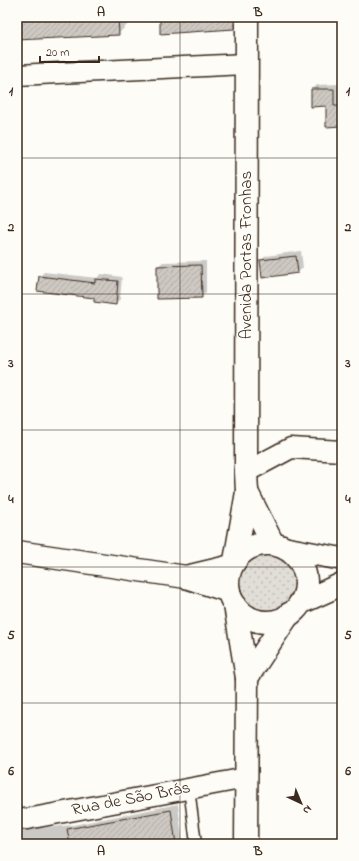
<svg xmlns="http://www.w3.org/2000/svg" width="359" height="861" font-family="'Indie Flower',sans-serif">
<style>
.grass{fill:url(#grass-dots);stroke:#8e847a}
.shadow{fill:#0003}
.building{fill:url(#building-hatch);stroke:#3b2a1e}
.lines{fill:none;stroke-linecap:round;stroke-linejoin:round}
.lane-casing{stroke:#3b2a1e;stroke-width:13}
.street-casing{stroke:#3b2a1e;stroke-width:23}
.secondary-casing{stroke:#3b2a1e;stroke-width:25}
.primary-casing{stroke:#3b2a1e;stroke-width:25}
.lane{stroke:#fdfcf7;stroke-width:10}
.street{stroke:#fdfcf7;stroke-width:20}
.secondary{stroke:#fdfcf7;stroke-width:22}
.primary{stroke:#fdfcf7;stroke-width:22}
.grid{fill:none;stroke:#3b2a1e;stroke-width:1;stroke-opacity:0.55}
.labels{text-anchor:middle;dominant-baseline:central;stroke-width:3;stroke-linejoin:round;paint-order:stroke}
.street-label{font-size:17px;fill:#3b2a1e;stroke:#fdfcf7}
.neatline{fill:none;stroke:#3b2a1e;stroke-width:1.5}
.grid-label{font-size:13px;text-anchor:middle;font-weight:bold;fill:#3b2a1e}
</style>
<defs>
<pattern id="grass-dots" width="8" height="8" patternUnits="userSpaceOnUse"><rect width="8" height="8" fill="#e1ded7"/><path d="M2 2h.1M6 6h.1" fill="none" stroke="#c2bfb8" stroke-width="1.8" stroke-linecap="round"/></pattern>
<pattern id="building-hatch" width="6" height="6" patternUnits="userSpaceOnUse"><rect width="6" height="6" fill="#cdc8c2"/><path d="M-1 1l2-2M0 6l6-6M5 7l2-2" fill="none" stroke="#b1aca6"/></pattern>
</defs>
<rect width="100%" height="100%" fill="#fdfcf7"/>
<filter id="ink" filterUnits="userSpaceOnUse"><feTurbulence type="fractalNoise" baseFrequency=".025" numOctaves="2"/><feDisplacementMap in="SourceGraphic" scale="8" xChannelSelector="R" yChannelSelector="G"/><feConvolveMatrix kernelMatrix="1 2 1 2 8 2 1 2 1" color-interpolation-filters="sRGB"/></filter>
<g filter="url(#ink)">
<circle class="grass" cx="267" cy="582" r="29"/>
<g class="shadow">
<path d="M17 17H128V24L118 34 17 39Z"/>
<path d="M339 84V101H342V125L327 105 312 90 317 85Z"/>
<path d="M301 251 303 268 298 272 261 260 266 256Z"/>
<path d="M206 261V292L201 297 158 266 163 262Z"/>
<path d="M44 272 97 278 101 274 122 277 120 299 115 304 95 298 39 277Z"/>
<path d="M178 804 183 844H17V830L73 825Z"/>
</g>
<g class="building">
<path d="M17 17H118L119 35 17 40Z"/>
<path d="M160 17H234V29L160 34Z"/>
<path d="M311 89H334V106H342V126L326 127V106L311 107Z"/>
<path d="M296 256 298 273 262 278 260 260Z"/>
<path d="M201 265 202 298 157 299V266Z"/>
<path d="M39 276 95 283V279L118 281 116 305 94 302V298L37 291Z"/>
<path d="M171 810 176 844H70L67 829Z"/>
</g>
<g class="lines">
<defs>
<path id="lane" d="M189 788 196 844"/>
<g id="street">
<path d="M17 75 246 64"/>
<path d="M246 472 291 448 342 451"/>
<path d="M17 818 27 819 246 778"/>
</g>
<g id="secondary">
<path d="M17 552 186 577 229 591"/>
<path d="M186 577 232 566"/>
</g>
<g id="primary">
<path d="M247 492 273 544"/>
<circle cx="267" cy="583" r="39"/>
<path d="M288 549 342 559"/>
<path d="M235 561 247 492 246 472 247 17"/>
<path d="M300 603 342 584"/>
<path d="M235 605 247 678 246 844"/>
<path d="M247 678 289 614"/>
</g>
</defs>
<use href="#lane" class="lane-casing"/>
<use href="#street" class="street-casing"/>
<use href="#secondary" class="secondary-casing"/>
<use href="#primary" class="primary-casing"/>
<use href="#lane" class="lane"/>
<use href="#street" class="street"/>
<use href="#secondary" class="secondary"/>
<use href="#primary" class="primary"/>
</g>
</g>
<path class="grid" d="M180 17V844M17 158H342M17 294H342M17 430H342M17 567H342M17 703H342"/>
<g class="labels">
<g class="street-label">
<text transform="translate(246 255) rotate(-90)">Avenida Portas Fronhas</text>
<text transform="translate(131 799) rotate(-11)">Rua de São Brás</text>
</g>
</g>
<rect width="359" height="861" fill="none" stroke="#fdfcf7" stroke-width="44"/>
<g transform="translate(301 803) rotate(136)" stroke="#fdfcf7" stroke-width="3" paint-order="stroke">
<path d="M0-3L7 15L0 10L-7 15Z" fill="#3b2a1e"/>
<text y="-6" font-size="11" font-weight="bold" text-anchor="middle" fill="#3b2a1e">N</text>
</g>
<path d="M40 56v6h59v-6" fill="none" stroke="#3b2a1e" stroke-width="2"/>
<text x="46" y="56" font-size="12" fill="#3b2a1e" stroke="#fdfcf7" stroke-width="3" paint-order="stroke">20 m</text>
<rect x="22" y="22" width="315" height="817" class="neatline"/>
<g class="grid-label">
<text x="101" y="16">A</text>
<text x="258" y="16">B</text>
<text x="11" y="95">1</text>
<text x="348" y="95">1</text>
<text x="11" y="231">2</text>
<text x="348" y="231">2</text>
<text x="11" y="367">3</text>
<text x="348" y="367">3</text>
<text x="11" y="503">4</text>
<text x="348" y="503">4</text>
<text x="11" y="639">5</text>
<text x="348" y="639">5</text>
<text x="11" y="775">6</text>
<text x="348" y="775">6</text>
<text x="101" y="855">A</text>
<text x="258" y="855">B</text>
</g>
</svg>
